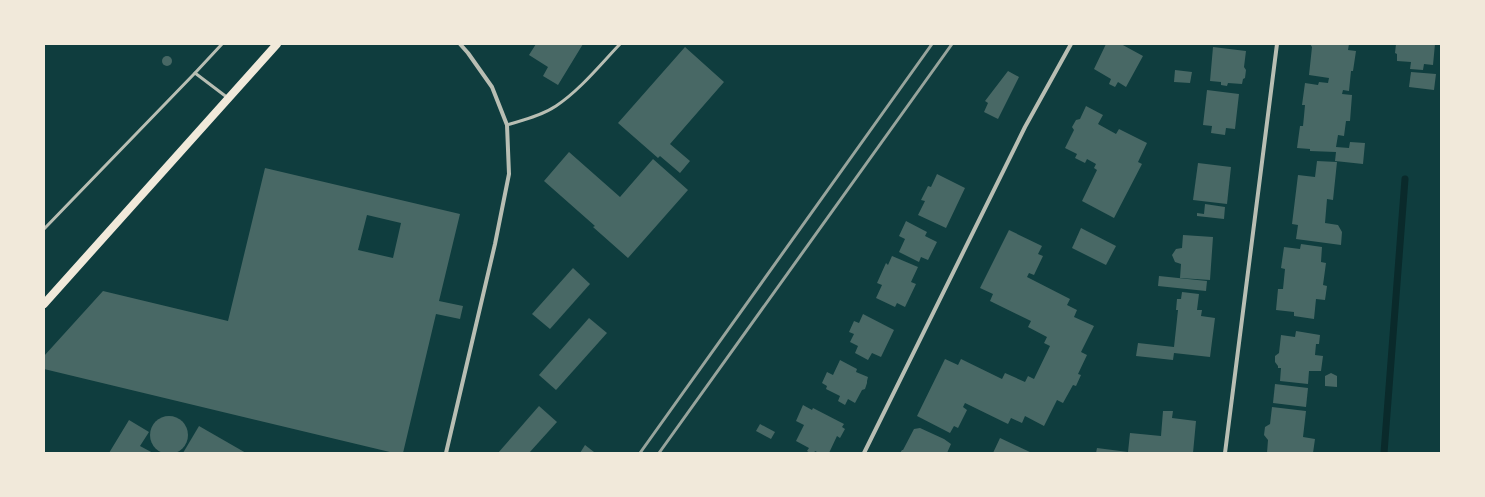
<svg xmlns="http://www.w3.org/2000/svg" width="1485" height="497" font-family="Arial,sans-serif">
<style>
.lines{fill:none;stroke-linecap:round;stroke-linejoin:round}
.stream{stroke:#0a2a2b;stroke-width:7}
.building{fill:#486865;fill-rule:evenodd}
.service{stroke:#b8beb3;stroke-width:3}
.minor{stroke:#b8beb3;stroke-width:4}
.secondary{stroke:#f1e9da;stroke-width:8}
.rail{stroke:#97a49c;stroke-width:3}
</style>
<rect width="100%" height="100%" fill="#0f3d3e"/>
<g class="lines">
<path class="stream" d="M1384 453 1405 179"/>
</g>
<g class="building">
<path d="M536 44H583L558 85 543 76 548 67 529 55Z"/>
<path d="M1106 44H1121L1143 56 1126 87 1118 82 1115 87 1109 84 1111 79 1094 69Z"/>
<path d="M1310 44H1349L1348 50 1356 51 1353 71H1351L1349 91 1343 90 1342 94 1352 95 1350 121H1346L1344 136 1338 135 1336 147 1349 148 1350 142 1365 143 1363 164 1335 161 1336 152 1310 151V149L1297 148 1300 126H1303L1304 116 1305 105H1302L1305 83 1318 85 1319 82 1328 83 1329 78 1309 75 1312 47Z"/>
<path d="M1396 44H1435L1433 65 1424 64 1423 70 1410 69 1411 62 1397 61V54L1395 53Z"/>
<path d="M685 47 724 82 670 144 690 161 680 173 660 156 658 158 618 123Z"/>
<path d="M1213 47 1246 51 1244 67 1246 70 1245 78 1243 79 1242 84 1228 83 1227 86 1221 85V82L1210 81Z"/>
<circle cx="167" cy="61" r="5"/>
<path d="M1175 70 1192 72 1190 83 1174 82Z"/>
<path d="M1008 71 1019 77 998 119 984 112 988 103 985 101Z"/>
<path d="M1411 72 1436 74 1434 90 1409 87Z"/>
<path d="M1207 90 1239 94 1235 129 1226 128 1225 135 1211 133 1212 126 1203 125Z"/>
<path d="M1086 106 1103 115 1098 124 1116 134 1119 129 1147 143 1138 162 1142 164 1114 218 1082 201 1097 170 1094 168 1096 164 1087 159 1085 163 1075 158 1077 154 1065 148 1074 130 1072 127 1076 120 1080 119Z"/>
<path d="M569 152 620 197 653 159 688 190 628 258 593 227 595 226 544 181Z"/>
<path d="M1317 161 1337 162 1333 200 1327 199 1325 223 1338 225 1342 232 1341 245 1296 239 1298 225 1292 224 1298 175 1315 177Z"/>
<path d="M1198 163 1231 167 1227 204 1193 200Z"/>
<path d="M265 168 460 214 439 301 463 306 460 319 436 314 403 453H394L44 369V356L103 291 228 321ZM367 215 401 223 393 258 358 250Z"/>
<path d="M937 174 965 188 946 228 918 215 925 201 921 200 928 186 931 187Z"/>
<path d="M1205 204 1225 207 1224 219 1197 216V213L1204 214Z"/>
<path d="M906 221 927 232 925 236 937 242 928 260 921 257 919 262 899 252 905 239 899 236Z"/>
<path d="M1081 228 1116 246 1106 265 1072 248Z"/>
<path d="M1009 230 1042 246 1038 254 1043 256 1034 275 1029 273 1027 277 1070 299 1067 305 1077 310 1074 317 1094 326 1081 352 1087 355 1078 374 1081 375 1076 386 1073 385 1063 403 1057 400 1044 426 1025 416 1022 423 1011 418 1008 424 965 403 963 407 967 410 958 428 954 426 950 433 917 416 945 359 958 365 961 359 1002 379 1005 373 1025 382 1028 376 1034 379 1050 346 1044 343 1047 337 1028 327 1031 321 990 301 993 294 980 288Z"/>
<path d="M1183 235 1213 237 1210 280 1180 278 1181 264 1175 262 1172 255 1176 249 1182 248Z"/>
<path d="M1301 244 1322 247 1321 262 1326 263 1323 285 1327 286 1325 300 1316 299 1314 319 1294 316V312L1276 310 1278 289H1283L1285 269 1281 268 1284 247 1300 249Z"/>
<path d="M892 256 918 267 911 282 916 284 905 307 897 303 895 307 876 298 882 285 877 283 886 263 888 265Z"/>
<path d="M573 268 590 284 550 329 532 314Z"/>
<path d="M1159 276 1207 281 1206 291 1158 286Z"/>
<path d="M1182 292 1199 294 1197 310H1202L1201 316 1215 318 1210 357 1174 353 1173 360 1136 356 1138 343 1174 347 1178 310H1176L1177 299H1181Z"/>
<path d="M863 314 894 330 881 357 872 353 868 360 855 353 858 346 850 342 854 334 849 332 854 321 859 323Z"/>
<path d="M589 318 607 333 556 390 539 375Z"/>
<path d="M1296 331 1320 335 1319 344H1316L1315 355 1323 356 1321 371H1309L1308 384 1280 381 1281 368H1278V366L1275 362V356L1279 353 1281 335 1295 337Z"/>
<path d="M840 360 857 369 856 372 868 377 867 381V383L865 389 862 390 855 403 848 399 845 405 838 401 840 396 826 389 827 386 822 383 827 372 833 375Z"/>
<path d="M1331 373 1337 376V387L1325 386V376Z"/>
<path d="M1275 384 1308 388 1306 407 1273 403Z"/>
<path d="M803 405 812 410 813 408 844 424 842 427 845 429 840 438 837 436 829 453H819L815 451 814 453H810L807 451 809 448 796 441 804 425 796 421Z"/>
<path d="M539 406 557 422 529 453H498Z"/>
<path d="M1272 407 1306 411 1303 437 1315 439 1313 453H1267L1268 440 1264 435 1265 427 1270 424Z"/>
<path d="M1163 411H1173L1172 418 1196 421 1193 453H1096L1097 448 1128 452 1130 433 1161 436Z"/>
<circle cx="169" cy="435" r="19"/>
<path d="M129 420 149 432 140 446 153 453H109Z"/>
<path d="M760 424 775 432 771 439 756 431Z"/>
<path d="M199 426 246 453H183Z"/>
<path d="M920 428 944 439 951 444 947 453H900L902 450H903L914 429Z"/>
<path d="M1000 438 1032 453H993Z"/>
<path d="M585 445 594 452 593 453H580Z"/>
</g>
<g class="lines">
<g class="service">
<path d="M222 44 195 73 228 98"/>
<path d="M507 125C523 120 541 116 556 106 580 90 600 65 620 44"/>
<path d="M44 229 195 73"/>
</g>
<g class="minor">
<path d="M446 453 495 244 509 174 507 125 492 87 468 53 460 44"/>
<path d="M864 453 1025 127 1071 44"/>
<path d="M1225 453 1277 44"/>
</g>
<path class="secondary" d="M44 304 277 44"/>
<g class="rail">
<path d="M640 453 932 44"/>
<path d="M659 453 952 44"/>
</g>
</g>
<rect width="1485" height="497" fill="none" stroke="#f1e9da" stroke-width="90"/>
</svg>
